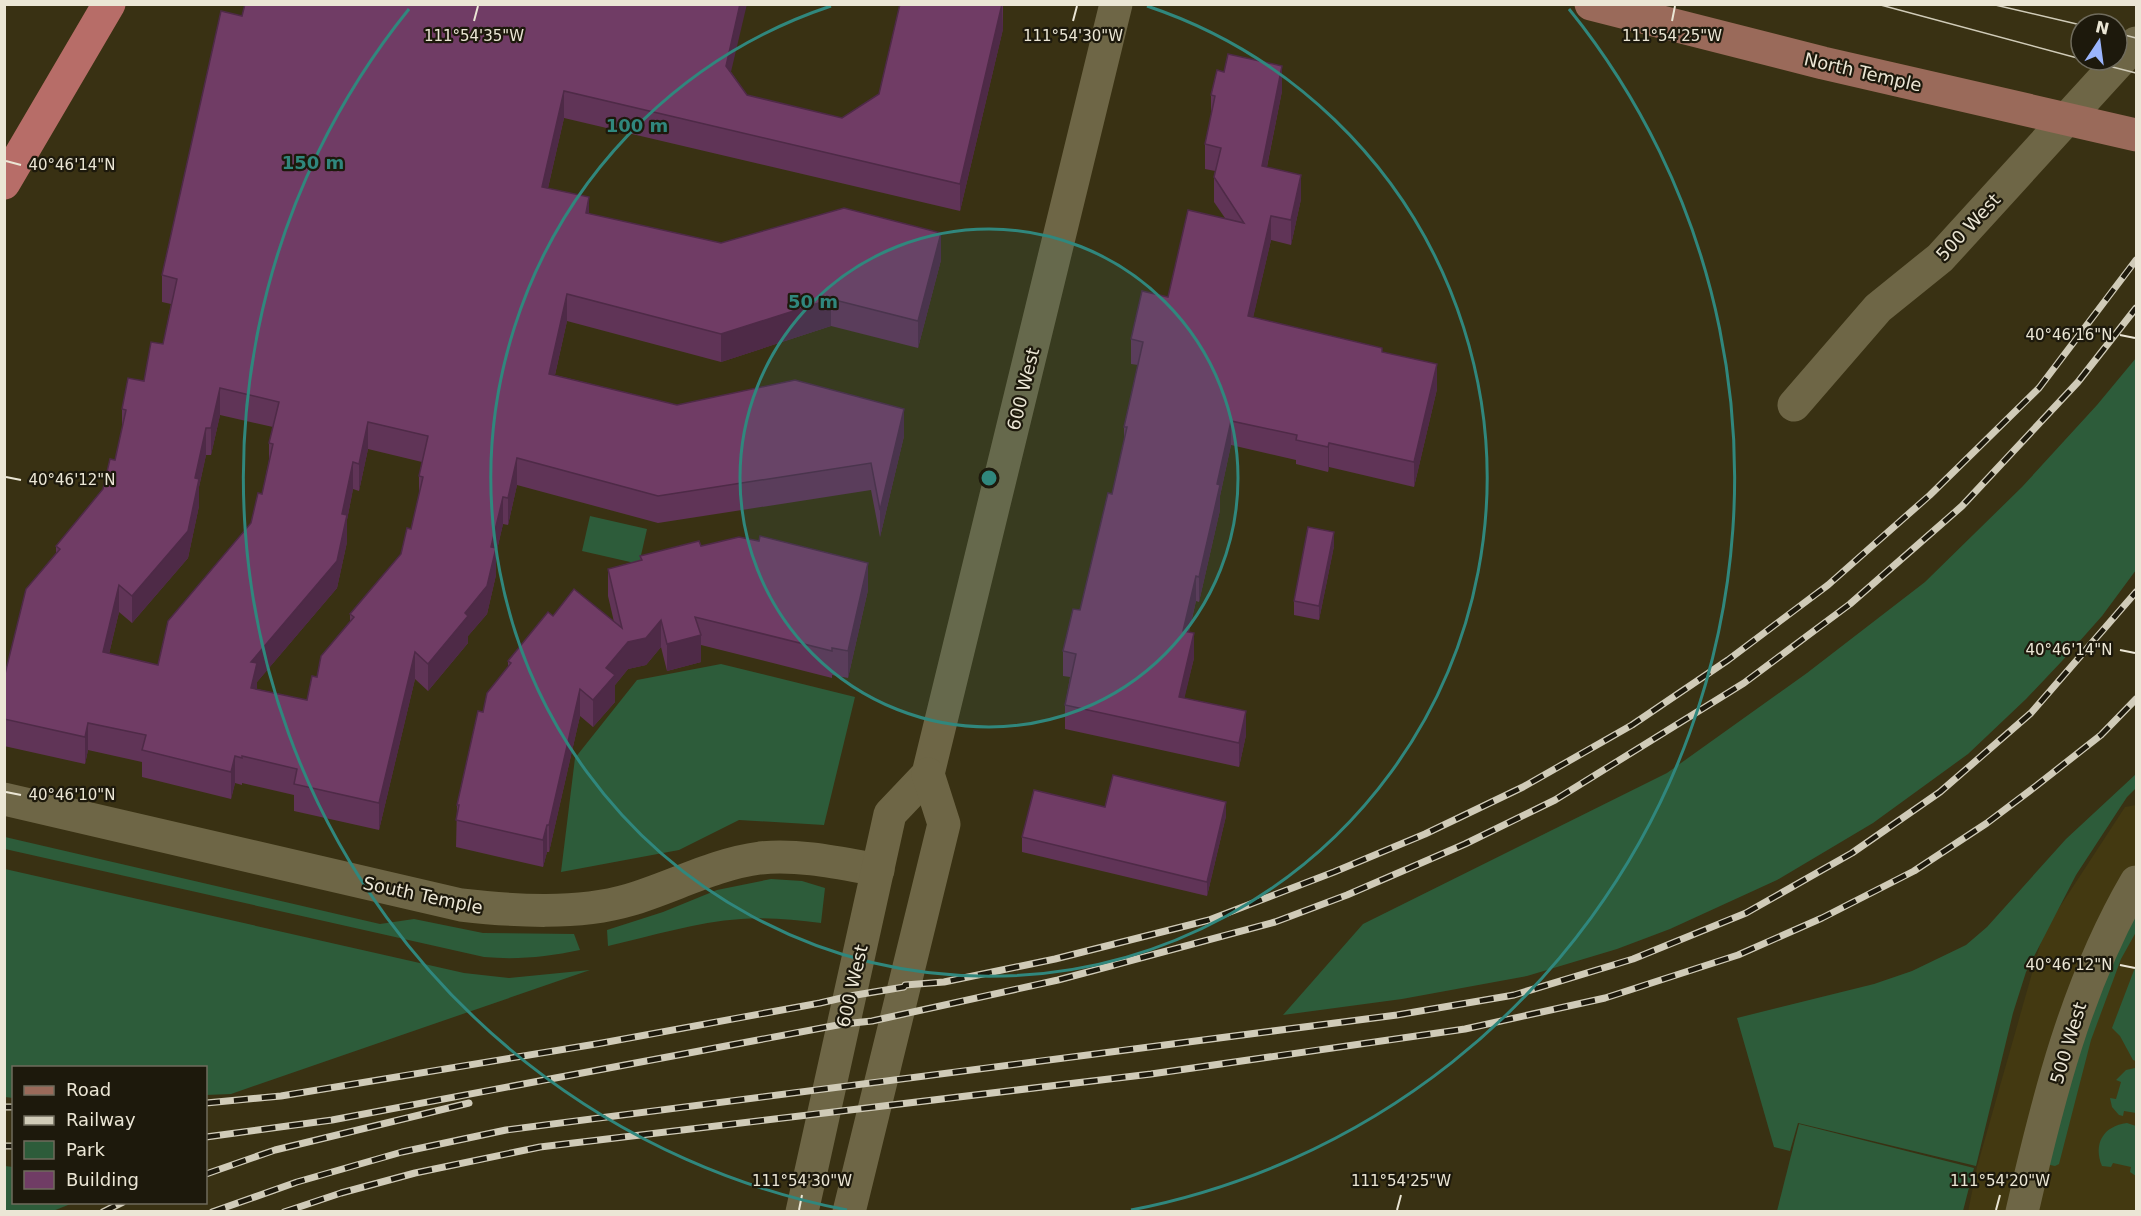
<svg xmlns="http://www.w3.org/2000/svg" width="2141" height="1216" font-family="'DejaVu Sans',sans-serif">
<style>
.built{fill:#433911}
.green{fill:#2d5c3a}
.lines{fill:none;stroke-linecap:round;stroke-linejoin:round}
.minor{stroke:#6e6646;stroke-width:33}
.major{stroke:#9a6a5a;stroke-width:33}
.highway{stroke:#b76d68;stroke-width:33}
.tram{stroke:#d0cbb8;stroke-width:1.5}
.rail-casing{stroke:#d0cbb8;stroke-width:7}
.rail{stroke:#1d190c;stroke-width:4.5;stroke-dasharray:14;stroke-linecap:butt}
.wall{fill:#603457;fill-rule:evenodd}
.shaded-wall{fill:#4e2a47}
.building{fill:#703c65;stroke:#4e2a47;stroke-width:1.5;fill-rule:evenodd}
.ticks{fill:none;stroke:#ebe6d5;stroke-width:2}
.ring{fill:none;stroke:#30877d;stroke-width:3}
.labels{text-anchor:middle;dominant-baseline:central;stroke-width:4.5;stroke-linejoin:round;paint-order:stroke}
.street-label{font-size:18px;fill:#ebe6d5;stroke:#1d190c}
.ticks-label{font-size:15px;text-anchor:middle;fill:#ebe6d5;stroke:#1d190c;stroke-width:4.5;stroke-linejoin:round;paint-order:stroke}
.centre{fill:#30877d;stroke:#1d190c;stroke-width:3}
.ring-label{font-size:18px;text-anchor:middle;font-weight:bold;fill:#30877d;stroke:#1d190c;stroke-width:4.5;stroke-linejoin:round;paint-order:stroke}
</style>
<rect width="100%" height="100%" fill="#393113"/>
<path class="built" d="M2136 805V1211L1968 1212 1977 1167 2044 931 2125 807Z"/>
<g class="green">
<path d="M2136 358V570L2102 616 2062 661 2026 699 1968 754 1873 823 1777 880 1670 929 1617 949 1527 976 1402 999 1283 1015 1363 924 1667 773 1807 673 1925 582 2022 487 2097 405Z"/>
<path d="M590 516 647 529 639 564 582 551Z"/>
<path d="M721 664 855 697 824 825 739 820 679 850 561 872 575 758 637 680Z"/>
<path d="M2136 774V788L2127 797 2076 875 2026 972 2013 1013 1976 1166 1798 1123 1790 1151 1774 1147 1737 1018 1874 984 1912 971 1966 945 1987 927 2066 839Z"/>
<path d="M5 837 380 924 414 919 483 933 574 934 580 950C547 957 517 960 484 957L5 849Z"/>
<path d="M5 869 464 973 509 978 590 970 231 1094 206 1095V1068H14L13 1098 5 1097Z"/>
<path d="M771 879 802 881 825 888 821 923C794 920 768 917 741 919 696 922 652 936 608 946L607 930 663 912 717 890Z"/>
<path d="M2136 901V932L2121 959 2091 1040 2059 1164 2055 1166 2045 1164 2077 1032Z"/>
<path d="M2136 965V1061L2133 1060 2120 1036 2112 1028Z"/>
<path d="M2135 1068 2136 1113 2124 1111 2123 1116 2119 1115 2112 1107 2110 1098 2116 1099 2121 1082 2116 1080 2126 1070Z"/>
<path d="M2127 1123 2136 1126V1176L2130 1172 2131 1167 2113 1163 2111 1167 2102 1166C2093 1144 2103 1126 2127 1123Z"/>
<path d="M1799 1124 1974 1168 1963 1211H1777Z"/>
<path d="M5 1166 13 1167 14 1202 73 1203 53 1211H5Z"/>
</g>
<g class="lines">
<g class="minor">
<path d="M1794 405 1878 308 1940 258 2136 43"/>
<path d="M4 799 461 905C514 911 578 915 629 900 673 887 714 864 760 858 799 854 839 863 878 870"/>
<path d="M802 1212 890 814 928 774 1116 4"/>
<path d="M849 1212 944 824 928 774"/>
<path d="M2022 1212C2048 1098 2077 983 2136 882"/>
</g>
<path class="major" d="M1591 4 1823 63 2136 135"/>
<path class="highway" d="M4 183 109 4"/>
<g class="tram">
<path d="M1877 4 2081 59"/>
<path d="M1991 4 2081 25"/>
<path d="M2117 33 2136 38"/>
<path d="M2085 60 2136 73"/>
</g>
<defs>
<g id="rail">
<path d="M206 1103 281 1096 602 1043 820 1003 850 996 904 987 905 985 944 982 1055 959 1209 920 1334 872 1425 834 1523 787 1632 725 1728 660 1828 585 1930 495 2039 388 2136 260"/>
<path d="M4 1107H14"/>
<path d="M206 1137 332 1120 843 1024 872 1021 1058 980 1275 922 1347 895 1465 844 1555 800 1744 683 1850 604 1962 506 2078 382 2136 308"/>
<path d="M4 1146H14"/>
<path d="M206 1174 275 1150 469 1103"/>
<path d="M103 1212 123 1202"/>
<path d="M212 1212 297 1182 402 1152 506 1130 1397 1015 1514 995 1633 959 1746 913 1852 853 1940 792 2031 713 2136 592"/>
<path d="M284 1212 341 1193 415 1173 540 1147 1151 1074 1465 1029 1605 998 1738 955 1822 918 1914 871 1987 823 2036 786 2101 735 2136 699"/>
</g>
</defs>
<use href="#rail" class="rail-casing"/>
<use href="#rail" class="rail"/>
</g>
<g class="wall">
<path d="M1003 4V29L960 211 564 118 548 188 589 214 721 243 941 260 918 348 831 326 721 362 567 321 555 375 677 405 904 436 880 537 871 490 658 523 517 485 508 525 503 524 496 554V575L487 614 468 636V643L428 691 415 679 379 830 294 811V795L242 783V785L235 783 231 799 142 777V762L88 750 85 764 4 746V678L56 553V546L103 489 115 460 122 431V409L144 381 163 344 171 304 162 302V275L242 16 731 72 747 95 842 118 879 94ZM220 415 273 427 269 443V460L262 494 251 523 158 665 109 654 119 612 132 623 188 558 199 506V487L206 455H211ZM368 449 422 462 419 476V497L411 529 401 554 350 614V622L317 677 307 700 257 689V682L337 588 347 542V520L353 489 359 491Z"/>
<path d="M1282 91 1267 167 1301 199 1291 245 1271 240 1253 317 1382 352 1437 389 1414 487 1329 467 1328 472 1296 464V460L1231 445 1220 496V510L1199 602 1196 601 1189 632 1194 658 1184 698 1246 735 1239 767 1065 729V705L1070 677 1063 676V651L1080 610 1112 494 1124 442V427L1138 365 1131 364V339L1168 297 1225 218 1214 202V177L1215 171 1205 169V144L1211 116V95Z"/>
<path d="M701 546 868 590 848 678 832 675V678L701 645V662L667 671 661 647 646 665 628 669 615 685V702L593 727 580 716 549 852H547L543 867 456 847 457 805 483 712 508 667V661L553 616 614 622 608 596V569L640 560V556Z"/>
<path d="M1334 546 1319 620 1294 615V601Z"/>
<path d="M1105 807 1226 816 1207 896 1022 852V837Z"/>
</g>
<g class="shaded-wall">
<path d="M740 4H747L726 93V66Z"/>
<path d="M1002 4 1003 29 960 211V184Z"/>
<path d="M1282 66V91L1262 191V166Z"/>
<path d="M564 91V118L542 214V187Z"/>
<path d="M1301 175V199L1291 245V220Z"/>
<path d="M589 197V224L586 213Z"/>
<path d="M1271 216V240L1248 340V316Z"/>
<path d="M941 233V260L918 348V321Z"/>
<path d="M567 294V321L549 401V374Z"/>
<path d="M831 299V326L721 362V334Z"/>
<path d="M1437 364V389L1414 487V462Z"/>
<path d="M220 388V415L211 455V428Z"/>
<path d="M904 409V436L880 537V510Z"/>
<path d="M1231 421V445L1220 496V510L1199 602V577L1217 484Z"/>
<path d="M368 422V449L359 491V464Z"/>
<path d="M206 428V455L199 487V506L188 558 132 623V596L195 478Z"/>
<path d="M1329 443V467L1328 472V447Z"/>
<path d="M517 458V485L508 525V498Z"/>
<path d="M353 462V489L347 520V542L337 588 257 682V690L251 715V662L342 514Z"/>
<path d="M503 497V524L496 554V575L487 614 468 636V643L428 691V664L465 613 491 547Z"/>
<path d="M1334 532V546L1319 620V606Z"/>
<path d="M868 563V590L848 678V651Z"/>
<path d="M1196 576V601L1183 655V631Z"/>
<path d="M119 585V612L103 679V652Z"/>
<path d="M661 620V647L646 665 628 669 615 685V702L593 727V700L606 668 628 642Z"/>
<path d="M1194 633V658L1179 721V697Z"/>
<path d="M701 635V662L667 671V644Z"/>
<path d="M415 652V679L379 830V803Z"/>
<path d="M580 689V716L549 852V825Z"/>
<path d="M1246 711V735L1239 767V743Z"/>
<path d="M88 723V750L85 764V737Z"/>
<path d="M235 756V783L231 799V772Z"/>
<path d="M1226 802V816L1207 896V882Z"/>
<path d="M547 825V852L543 867V840Z"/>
</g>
<g class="building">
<path d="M245 4H740L726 66 747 95 842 118 879 94 900 4H1002L960 184 564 91 542 187 589 197 586 213 721 243 844 208 941 233 918 321 831 299 721 334 567 294 549 374 677 405 795 380 904 409 880 510 871 463 658 496 517 458 508 498 503 497 491 547 496 548 487 586 465 613 468 616 428 664 415 652 379 803 294 784 297 769 242 756V758L235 756 231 772 142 750 146 735 88 723 85 737 4 719V678L26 589 60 549 56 546 103 489 110 459 115 460 126 410 122 409 128 378 144 381 151 342 163 344 177 279 162 275 221 11 242 16ZM220 388 279 402 269 443 273 444 262 494 258 493 251 523 168 621 158 665 103 652 119 585 132 596 188 531 199 479 195 478 206 428H211ZM368 422 428 436 419 476 423 477 411 529 407 528 401 554 350 614 354 617 321 656 317 677 312 676 307 700 251 688 257 663 251 662 337 561 347 515 342 514 353 462 359 464Z"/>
<path d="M1228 54 1282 66 1262 166 1301 175 1291 220 1271 216 1248 316 1382 348V352L1437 364 1414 462 1329 443 1328 447 1296 440 1297 435 1231 421 1217 484 1220 485 1199 577 1196 576 1183 631 1194 633 1179 697 1246 711 1239 743 1065 705 1076 654 1063 651 1073 609 1080 610 1108 493 1112 494 1127 427H1124L1143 342 1131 339 1142 291 1168 297 1188 210 1244 223 1214 177 1221 148 1205 144 1215 96 1211 95 1217 70 1224 72Z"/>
<path d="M1308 527 1334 532 1319 606 1294 601Z"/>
<path d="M760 536 868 563 848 651 832 648V651L695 617 701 635 667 644 661 620 646 638 628 642 606 668 615 675 593 700 580 689 549 825H547L543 840 456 820 459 805H457L478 711 483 712 487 693 511 663 508 661 548 612 553 616 574 589 622 628 608 569 642 560 640 556 699 541 701 546 739 537 759 541Z"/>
<path d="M1113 775 1226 802 1207 882 1022 837 1034 790 1105 807Z"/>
</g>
<path class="ticks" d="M474 21 478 6M1073 21 1077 6M1672 21 1675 6M6 161 21 165M2120 335 2135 338M6 477 21 480M2120 650 2135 653M6 792 21 795M2120 965 2135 968M799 1210 802 1195M1397 1210 1401 1195M1996 1210 2000 1195"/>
<circle cx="989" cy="478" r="249" fill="#30877d" fill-opacity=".12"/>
<g class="ring">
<circle cx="989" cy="478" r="249"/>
<path d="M1147 6A498 498 0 1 1 831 6"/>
<path d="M847 1210A746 746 0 0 1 409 9M1569 9A746 746 0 0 1 1131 1210"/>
</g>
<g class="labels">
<g class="street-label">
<text transform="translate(1863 72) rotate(13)">North Temple</text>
<text transform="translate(1968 227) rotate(-47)">500 West</text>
<text transform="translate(1023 389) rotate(-76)">600 West</text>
<text transform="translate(423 895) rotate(12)">South Temple</text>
<text transform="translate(852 986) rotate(-77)">600 West</text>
<text transform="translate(2068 1043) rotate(-73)">500 West</text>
</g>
</g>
<g class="ticks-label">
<text x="474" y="41">111°54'35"W</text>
<text x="1073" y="41">111°54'30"W</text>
<text x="1672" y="41">111°54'25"W</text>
<text x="72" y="170">40°46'14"N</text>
<text x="2069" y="340">40°46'16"N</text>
<text x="72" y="485">40°46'12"N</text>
<text x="2069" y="655">40°46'14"N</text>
<text x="72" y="800">40°46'10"N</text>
<text x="2069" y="970">40°46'12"N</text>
<text x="802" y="1186">111°54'30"W</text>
<text x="1401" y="1186">111°54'25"W</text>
<text x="2000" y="1186">111°54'20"W</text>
</g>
<circle cx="989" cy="478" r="9" class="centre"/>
<g class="ring-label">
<text x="637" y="132">100 m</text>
<text x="313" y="169">150 m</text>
<text x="813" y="308">50 m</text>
</g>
<rect width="2141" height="1216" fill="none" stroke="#ebe6d5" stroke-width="12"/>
<rect x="12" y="1066" width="195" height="138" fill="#1d190c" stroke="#6f6b5c" stroke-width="1.5"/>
<rect x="24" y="1086" width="30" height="9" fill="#9a6a5a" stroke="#6f6b5c" stroke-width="1.5"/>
<text x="66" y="1096" font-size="18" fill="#ebe6d5">Road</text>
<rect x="24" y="1116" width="30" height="9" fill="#d0cbb8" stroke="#6f6b5c" stroke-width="1.5"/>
<text x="66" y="1126" font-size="18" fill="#ebe6d5">Railway</text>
<rect x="24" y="1141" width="30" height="18" fill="#2d5c3a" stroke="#6f6b5c" stroke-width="1.5"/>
<text x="66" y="1156" font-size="18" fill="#ebe6d5">Park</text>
<rect x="24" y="1171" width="30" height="18" fill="#703c65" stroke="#6f6b5c" stroke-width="1.5"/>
<text x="66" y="1186" font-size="18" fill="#ebe6d5">Building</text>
<g transform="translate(2099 42) rotate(13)"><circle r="28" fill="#1d190c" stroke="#6f6b5c" stroke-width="1.5"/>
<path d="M0-4.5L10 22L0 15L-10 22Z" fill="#9bb5fd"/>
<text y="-9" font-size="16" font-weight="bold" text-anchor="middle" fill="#ebe6d5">N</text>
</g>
</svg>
